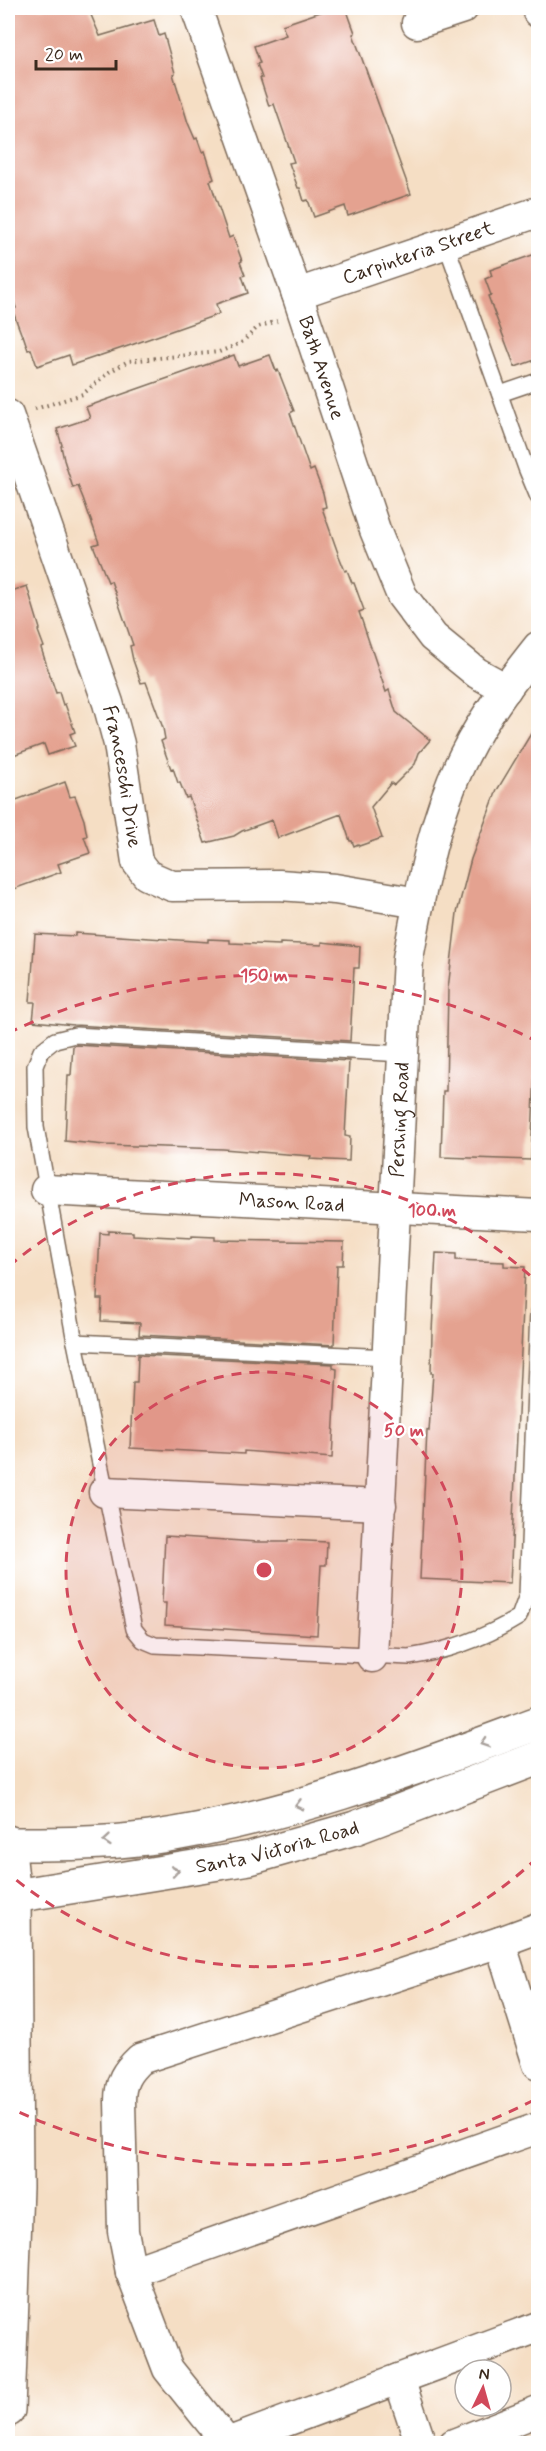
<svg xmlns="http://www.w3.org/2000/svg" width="546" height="2451" font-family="Mynerve,sans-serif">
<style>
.building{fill:#e4a290}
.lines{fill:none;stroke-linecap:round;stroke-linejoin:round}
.service-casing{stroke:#7c6958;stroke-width:18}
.minor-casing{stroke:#7c6958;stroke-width:33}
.tertiary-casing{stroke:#7c6958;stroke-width:36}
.secondary-casing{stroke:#7c6958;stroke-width:36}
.path{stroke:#7c6958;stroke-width:4;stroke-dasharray:1.5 4.5;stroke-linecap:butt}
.service{stroke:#fff;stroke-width:15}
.minor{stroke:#fff;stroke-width:30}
.tertiary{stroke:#fff;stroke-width:33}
.secondary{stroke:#fff;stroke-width:33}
.oneway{stroke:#a79f9a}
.ring{fill:none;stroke:#d1495b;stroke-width:3;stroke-dasharray:10 8}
.labels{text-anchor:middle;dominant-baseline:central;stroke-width:4.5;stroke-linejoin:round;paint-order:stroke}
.street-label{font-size:20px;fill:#3b2a1e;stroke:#fff}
.centre{fill:#d1495b;stroke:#fff;stroke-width:3}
.ring-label{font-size:18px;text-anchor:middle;font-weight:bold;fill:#d1495b;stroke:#fff;stroke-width:4.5;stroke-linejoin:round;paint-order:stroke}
</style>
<rect width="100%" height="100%" fill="#fff"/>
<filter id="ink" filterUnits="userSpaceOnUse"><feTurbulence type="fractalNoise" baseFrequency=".0167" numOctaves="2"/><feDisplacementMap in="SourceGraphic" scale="12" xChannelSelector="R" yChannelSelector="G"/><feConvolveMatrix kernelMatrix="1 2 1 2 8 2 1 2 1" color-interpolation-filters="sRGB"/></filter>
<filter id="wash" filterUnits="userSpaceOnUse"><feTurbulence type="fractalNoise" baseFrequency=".008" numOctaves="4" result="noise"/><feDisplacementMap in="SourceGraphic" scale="24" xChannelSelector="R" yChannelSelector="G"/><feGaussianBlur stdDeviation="1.35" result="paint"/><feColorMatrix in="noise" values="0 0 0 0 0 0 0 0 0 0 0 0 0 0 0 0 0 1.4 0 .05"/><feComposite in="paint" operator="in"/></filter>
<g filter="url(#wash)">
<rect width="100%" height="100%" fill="#f5dec4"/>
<g id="blocks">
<g class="building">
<path d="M8 8H88L100 36 154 20 159 36 164 34 175 73 173 74 188 123 195 139 197 138 202 152 205 151 214 179 210 181 229 238 233 236 242 261 240 262 245 275 242 276 248 293 216 304 219 314 134 344 72 365 69 355 37 366 31 349 28 350 23 335 22 336 12 309 16 308 8 282Z"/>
<path d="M332 8H346L355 33 353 34 411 194 348 216 345 206 314 217 308 200 304 201 300 188H298L289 163 294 162 274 104 269 106 260 78H262L257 64 260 63 254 46 286 35 282 25Z"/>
<path d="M538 253V359L515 367 488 296 491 295 485 279 492 276 490 270Z"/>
<path d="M234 355 238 366 270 355 276 371 278 370 294 411 290 413 310 471 314 469 323 493 326 507 322 508 339 556 345 571 347 570 352 583H354L364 610 359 612 386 692 389 690 396 712 430 740 419 753 415 764 394 785 391 783 371 807 382 838 359 846 358 844 354 846 352 841H350L341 814 278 838 272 820 242 831 234 836 205 843 189 797 186 798 180 783H178L173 768 171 769 161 741 165 739 163 728 146 682 141 683 133 660 130 646 133 645 111 581 108 582 93 545 99 543 83 498 78 486 73 488 64 460 61 446 62 445 57 429 90 418 86 407Z"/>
<path d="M27 586 40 629 38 631 44 647 41 648 56 693 59 692 63 705 65 704 75 732 70 734 75 746 48 755 44 744 8 757V592Z"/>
<path d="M538 722V1004L531 1160 441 1157 443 1091H446L448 989 457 913 471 859 497 790Z"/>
<path d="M65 782 70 797 75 796 84 820 87 836 84 837 90 853 58 864 61 872 8 891V803Z"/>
<path d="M75 933 208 942V939L230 940V943L280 945V943L322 945V942L360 946 359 968H354L350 1041 74 1025 33 1021 35 1002H30L35 934 75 936Z"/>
<path d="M76 1045 349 1061 345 1136 350 1137 349 1161 310 1159 311 1156 223 1149 105 1145 65 1141 68 1075H71L73 1046Z"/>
<path d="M108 1231 133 1232V1235L192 1238V1236L215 1237V1240L344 1242 343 1265H337L334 1345 139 1335 140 1323 101 1321 102 1299H97L100 1233 108 1234Z"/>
<path d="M436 1253 456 1254V1260L504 1262V1266L525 1267 510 1583 420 1579 427 1430 429 1431 433 1373H431L432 1332Z"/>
<path d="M138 1355 333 1364V1368L337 1369 332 1458 244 1451V1454L130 1448 133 1382H137Z"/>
<path d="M165 1536 257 1542H288V1540L327 1542 326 1565H321L317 1635 165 1625 166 1603H162Z"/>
</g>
</g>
</g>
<g filter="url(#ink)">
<use href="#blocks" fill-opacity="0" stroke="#7c6958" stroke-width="1.5"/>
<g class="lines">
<defs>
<g id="service">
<path d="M446 244 526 468 538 497"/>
<path d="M500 394 538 381"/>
<path d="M403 1054 75 1035 55 1040 41 1051 35 1066 36 1127 75 1342 134 1629 143 1640 155 1645 409 1657C448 1651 485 1638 519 1617L527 1595 538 1312"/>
<path d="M75 1342 388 1357"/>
</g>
<g id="minor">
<path id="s1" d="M196 8 297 294 375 530 402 596 433 637 477 673 506 689"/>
<path d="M537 8 538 12"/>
<path d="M417 23 463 8"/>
<path id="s2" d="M297 294 538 212"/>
<path id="s3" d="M8 415 108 703 119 744 137 862 147 875 172 886 279 885 335 889 419 903"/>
<path id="s4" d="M46 1190 538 1215"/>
<path d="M104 1492 381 1505"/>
<path id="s5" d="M372 1657 408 958C421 890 433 818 464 756 484 716 511 681 538 647"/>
<path d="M500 1942 538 1928"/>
<path d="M131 2272 538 2128"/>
<path d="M399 2379 421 2444"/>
<path d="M227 2443 538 2327"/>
<path d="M228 2444 168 2369 131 2272 123 2231 120 2101C120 2082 126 2072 140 2059L500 1942 538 2064"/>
<path d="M454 2444 538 2411"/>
</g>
<g id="tertiary">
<path d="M8 1844C55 1844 102 1844 149 1838 283 1819 412 1770 538 1723"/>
<path id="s6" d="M8 1897 250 1858 355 1828 538 1758"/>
</g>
<path id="secondary" d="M8 1842 14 1897 16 2187 8 2410"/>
</defs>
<use href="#service" class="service-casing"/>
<use href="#minor" class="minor-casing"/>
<use href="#tertiary" class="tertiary-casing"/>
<use href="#secondary" class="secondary-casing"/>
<path class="path" d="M35 409 83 394 109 372 128 361 219 352 241 343 258 327 277 321"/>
<use href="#service" class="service"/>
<use href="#minor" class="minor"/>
<use href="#tertiary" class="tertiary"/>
<use href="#secondary" class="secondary"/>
</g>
<defs><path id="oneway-chevron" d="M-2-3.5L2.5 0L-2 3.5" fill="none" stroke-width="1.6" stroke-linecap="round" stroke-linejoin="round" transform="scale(1.5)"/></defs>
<g class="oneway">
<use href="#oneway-chevron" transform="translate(484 1743) rotate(161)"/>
<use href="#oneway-chevron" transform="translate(299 1805) rotate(165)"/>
<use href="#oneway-chevron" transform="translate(107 1841) rotate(175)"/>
<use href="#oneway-chevron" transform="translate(175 1871) rotate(-10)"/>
</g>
</g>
<circle cx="264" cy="1570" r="198" fill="#d1495b" fill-opacity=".12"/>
<g class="ring">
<circle cx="264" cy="1570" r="198"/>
<path d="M537 1858A397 397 0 0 1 9 1874M9 1266A397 397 0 0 1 537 1282"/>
<path d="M534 2100A595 595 0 0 1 8 2107M8 1033A595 595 0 0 1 534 1040"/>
</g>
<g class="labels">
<g class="street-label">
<text stroke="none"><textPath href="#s2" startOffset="128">Carpinteria Street</textPath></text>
<text stroke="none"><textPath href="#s1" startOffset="381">Bath Avenue</textPath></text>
<text stroke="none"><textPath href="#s3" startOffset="380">Franceschi Drive</textPath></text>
<text stroke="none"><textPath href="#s5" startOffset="538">Pershing Road</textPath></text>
<text stroke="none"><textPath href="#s4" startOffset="246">Mason Road</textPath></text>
<text stroke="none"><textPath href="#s6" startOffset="274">Santa Victoria Road</textPath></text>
</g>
</g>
<circle cx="264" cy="1570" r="9" class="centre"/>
<g class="ring-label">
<text x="264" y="981">150 m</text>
<text x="432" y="1216">100 m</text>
<text x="404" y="1436">50 m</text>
</g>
<rect width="546" height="2451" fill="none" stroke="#fff" stroke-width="30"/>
<g transform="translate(483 2388) rotate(5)"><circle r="28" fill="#ffffff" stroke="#b1aaa5" stroke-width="1.5"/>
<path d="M0-4.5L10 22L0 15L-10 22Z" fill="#d1495b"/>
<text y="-9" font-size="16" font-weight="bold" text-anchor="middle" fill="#3b2a1e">N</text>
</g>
<path d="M36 60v9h80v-9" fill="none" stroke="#3b2a1e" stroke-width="3"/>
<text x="45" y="60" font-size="18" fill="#3b2a1e" stroke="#ffffff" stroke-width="4.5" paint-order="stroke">20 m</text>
</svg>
